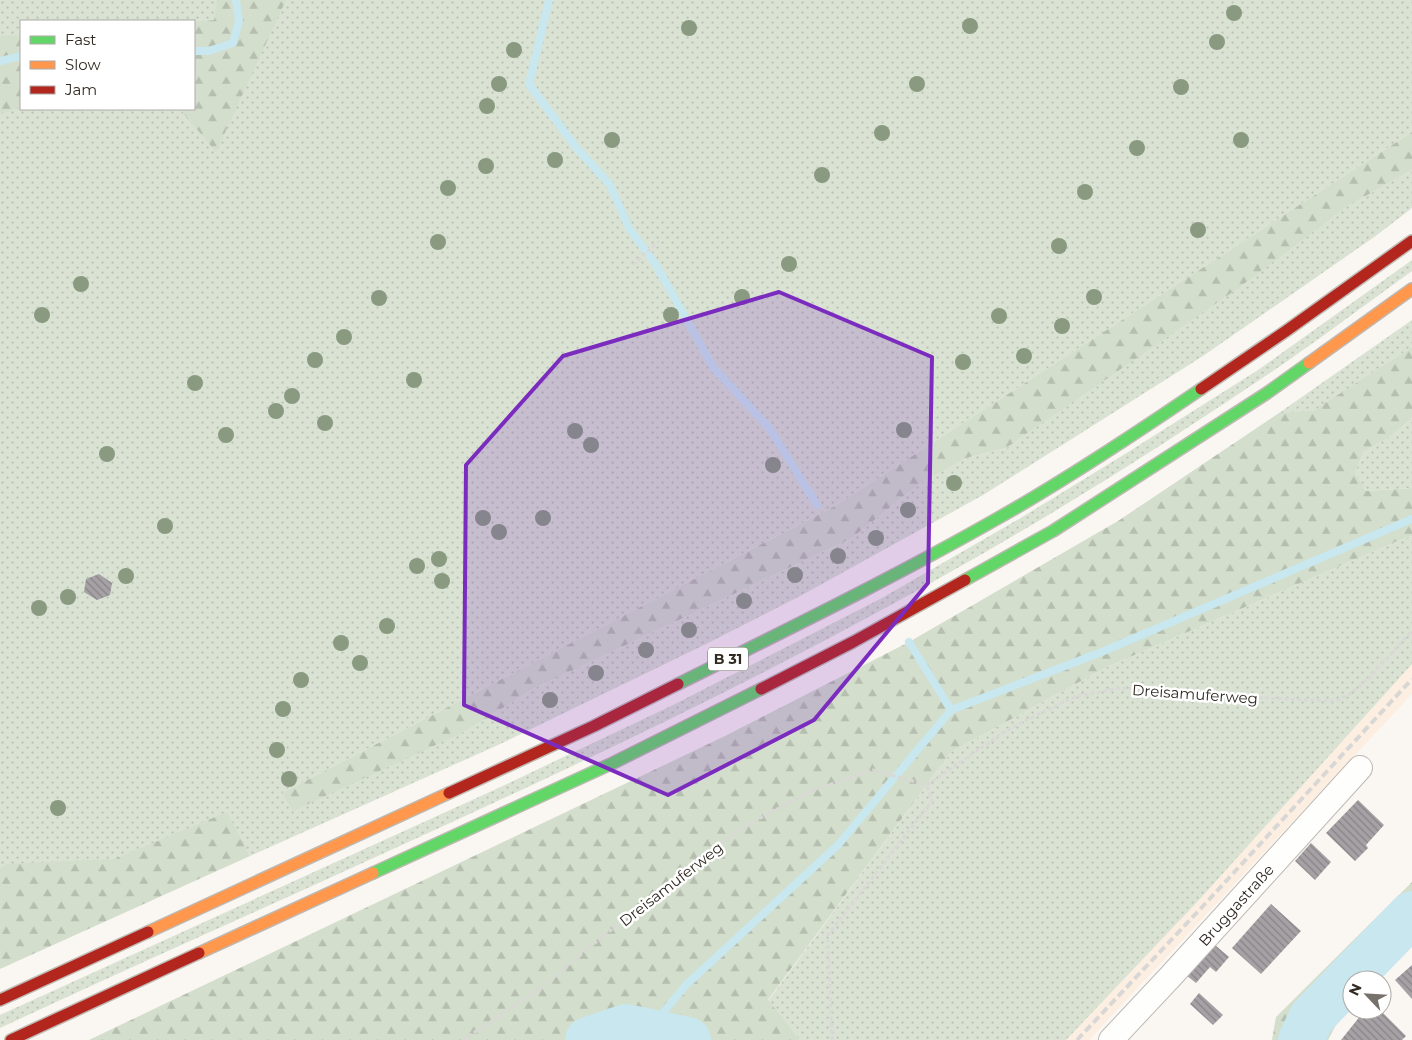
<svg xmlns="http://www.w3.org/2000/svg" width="1412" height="1040" font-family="Montserrat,sans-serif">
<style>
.built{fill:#fcefe2}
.green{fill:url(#green-dots);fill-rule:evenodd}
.forest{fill:url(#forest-firs)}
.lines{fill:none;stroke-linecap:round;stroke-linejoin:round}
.stream{stroke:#c8e7ee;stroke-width:8}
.river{stroke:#c8e7ee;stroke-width:46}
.building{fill:url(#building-back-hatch)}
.street-casing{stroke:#beb9b3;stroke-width:26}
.fast-casing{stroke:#beb9b3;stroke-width:14}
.slow-casing{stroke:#beb9b3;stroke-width:14}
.jam-casing{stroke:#beb9b3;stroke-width:14}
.path{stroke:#dad8d7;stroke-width:3;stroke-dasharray:4 2.5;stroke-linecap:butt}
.street{stroke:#fefefd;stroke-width:24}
.fast{stroke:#63d668;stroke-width:11}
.slow{stroke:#ff974d;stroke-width:11}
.jam{stroke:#b3261e;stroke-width:11}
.rail{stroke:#d8d7d5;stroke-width:4;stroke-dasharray:8 4;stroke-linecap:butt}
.tree{fill:#899a80}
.marked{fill:#7b2cbf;fill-opacity:0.2;stroke:#7b2cbf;stroke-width:4;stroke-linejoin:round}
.labels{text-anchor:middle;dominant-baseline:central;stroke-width:5;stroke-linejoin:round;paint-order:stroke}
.shield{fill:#fff;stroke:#6f6a64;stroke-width:1}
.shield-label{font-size:14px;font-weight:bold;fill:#312a22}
.street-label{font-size:15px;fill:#312a22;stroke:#fff}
</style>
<defs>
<pattern id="green-dots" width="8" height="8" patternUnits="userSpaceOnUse" patternTransform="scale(1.25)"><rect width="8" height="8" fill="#d9e2d3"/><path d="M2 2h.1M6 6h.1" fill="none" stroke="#bbc2b5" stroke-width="1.8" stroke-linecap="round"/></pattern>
<pattern id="forest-firs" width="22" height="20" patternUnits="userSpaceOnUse" patternTransform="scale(1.25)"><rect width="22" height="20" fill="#d3decc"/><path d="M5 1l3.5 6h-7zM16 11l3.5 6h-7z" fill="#b6bfaf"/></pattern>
<pattern id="building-back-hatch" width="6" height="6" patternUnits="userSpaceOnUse" patternTransform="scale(1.25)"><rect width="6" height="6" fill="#a5a1a5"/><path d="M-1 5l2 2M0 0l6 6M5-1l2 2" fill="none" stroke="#878386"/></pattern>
</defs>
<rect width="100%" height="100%" fill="#faf6f2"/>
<path class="built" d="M1412 664V694L1089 1040H1066L1199 900Z"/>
<g class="green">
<path d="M0 0H1412V132L835 506 282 793 466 731 533 689 852 538 918 485 966 458 1006 448 1346 207 1412 170V208L1377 235 1203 356 983 495 802 595 706 644 498 745 250 856 230 820 0 939ZM21 21H194V109H21Z"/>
<path d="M1412 260V271C1362 307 1312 345 1261 379 1141 460 1017 537 889 606 601 763 297 890 0 1028V1015L492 791 671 706 882 598 1019 519 1125 454 1258 370Z"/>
<path d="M1412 320V347L1313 412 1279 413Z"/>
<path d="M1412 418V488L1366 491 1355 472 1364 452 1391 436Z"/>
<path d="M1412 536V664L1199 900 1066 1040H800L768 1001 951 752 1107 667 1395 542Z"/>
</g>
<g class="forest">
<path d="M217 0H286L216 152 180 109H194V22L214 20Z"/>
<path d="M21 35V107L0 114V36Z"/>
<path d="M1412 132V170L1346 207 1237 289 1006 448 966 458 918 485 852 538 533 689 466 731 293 811 282 793 835 506Z"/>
<path d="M1412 347V418L1391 436 1364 452 1355 472 1366 491 1412 488V536L1395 542 1107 667 951 752 768 1000 800 1040H89L725 736 909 642 1118 521 1279 413 1313 411Z"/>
<path d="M227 812 250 856 0 969V869L7 864 115 859Z"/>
<path d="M1412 882V935L1366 980H1352V995L1328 1040H1272L1276 1017Z"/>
</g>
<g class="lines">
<g class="stream">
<path d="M549 0 529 84 575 146 610 185 629 228 656 265 713 367 770 429 817 505"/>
<path d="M194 51H209L233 43 239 21 236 0"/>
<path d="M0 61 21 56"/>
<path d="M909 642 951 710"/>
<path d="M651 1027 686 985 838 845 951 710 1104 651 1412 519"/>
</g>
<g class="river">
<path d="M588 1040 626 1027 688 1040"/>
<path d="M1301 1040 1312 1017 1412 914"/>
</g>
</g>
<g class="building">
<path d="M99 574 112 583 110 595 97 600 84 592 86 579Z"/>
<path d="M1358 800 1384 825 1366 845 1368 848 1355 861 1326 833Z"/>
<path d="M1311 843 1331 862 1315 880 1295 861Z"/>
<path d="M1271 904 1301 931 1261 974 1232 948Z"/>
<path d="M1208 939 1229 957 1216 972 1210 967 1196 983 1181 971Z"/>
<path d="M1412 965V999L1395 980Z"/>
<path d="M1199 993 1223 1015 1213 1025 1190 1004Z"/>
<path d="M1365 1010H1380L1406 1036 1402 1040H1341Z"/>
</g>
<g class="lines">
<defs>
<path id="street" d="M1111 1040 1171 976 1360 768"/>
<g id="fast">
<path d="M965 580 1053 531 1267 393 1309 363"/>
<path d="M678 684C786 630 895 577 1000 517 1069 478 1135 434 1201 389"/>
<path d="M373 873 613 763 761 689"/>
</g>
<g id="slow">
<path d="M1309 363 1412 289"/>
<path d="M148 932 449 793"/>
<path d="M199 953 373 873"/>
</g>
<g id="jam">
<path d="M1201 389 1286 331 1412 241"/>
<path d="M761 689 853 642 965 580"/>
<path d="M449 793 594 726 678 684"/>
<path d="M0 1000 148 932"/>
<path d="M11 1040 199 953"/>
</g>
</defs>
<use href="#street" class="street-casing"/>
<use href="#fast" class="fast-casing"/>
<use href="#slow" class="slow-casing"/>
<use href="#jam" class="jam-casing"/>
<g class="path">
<path d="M633 265 659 241"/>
<path d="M927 785 1007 730 1074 697 1119 688 1181 690 1262 698 1336 701 1350 694 1369 678 1412 631"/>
<path d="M463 1040 539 989 701 856 751 823 811 791 873 770 927 785"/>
<path d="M832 1040 828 935 932 801 927 785"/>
</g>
<use href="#street" class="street"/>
<use href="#fast" class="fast"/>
<use href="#slow" class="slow"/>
<use href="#jam" class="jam"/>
<path class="rail" d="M1077 1040 1204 905 1412 679"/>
</g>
<g class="tree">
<circle cx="1234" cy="13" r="8"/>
<circle cx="970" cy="26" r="8"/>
<circle cx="689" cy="28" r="8"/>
<circle cx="1217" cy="42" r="8"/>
<circle cx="514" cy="50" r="8"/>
<circle cx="499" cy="84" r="8"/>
<circle cx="917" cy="84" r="8"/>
<circle cx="1181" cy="87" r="8"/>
<circle cx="487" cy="106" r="8"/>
<circle cx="882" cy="133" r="8"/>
<circle cx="612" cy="140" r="8"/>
<circle cx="1241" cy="140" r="8"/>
<circle cx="1137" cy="148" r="8"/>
<circle cx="555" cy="160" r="8"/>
<circle cx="486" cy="166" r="8"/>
<circle cx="822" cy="175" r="8"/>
<circle cx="448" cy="188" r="8"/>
<circle cx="1085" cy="192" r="8"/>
<circle cx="1198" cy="230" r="8"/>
<circle cx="438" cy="242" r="8"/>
<circle cx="1059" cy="246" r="8"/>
<circle cx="789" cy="264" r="8"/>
<circle cx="81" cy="284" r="8"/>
<circle cx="742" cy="297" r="8"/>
<circle cx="1094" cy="297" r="8"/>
<circle cx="379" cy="298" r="8"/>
<circle cx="42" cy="315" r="8"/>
<circle cx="671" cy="315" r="8"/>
<circle cx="999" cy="316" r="8"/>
<circle cx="1062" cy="326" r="8"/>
<circle cx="344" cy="337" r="8"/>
<circle cx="1024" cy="356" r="8"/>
<circle cx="315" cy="360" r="8"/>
<circle cx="963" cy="362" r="8"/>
<circle cx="414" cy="380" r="8"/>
<circle cx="195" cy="383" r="8"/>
<circle cx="292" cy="396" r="8"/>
<circle cx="276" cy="411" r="8"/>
<circle cx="325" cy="423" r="8"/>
<circle cx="904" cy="430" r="8"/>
<circle cx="575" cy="431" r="8"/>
<circle cx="226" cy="435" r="8"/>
<circle cx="591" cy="445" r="8"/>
<circle cx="107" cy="454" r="8"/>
<circle cx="773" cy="465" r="8"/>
<circle cx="954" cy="483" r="8"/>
<circle cx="908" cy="510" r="8"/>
<circle cx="483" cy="518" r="8"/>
<circle cx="543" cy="518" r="8"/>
<circle cx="165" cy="526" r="8"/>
<circle cx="499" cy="532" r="8"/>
<circle cx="876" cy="538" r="8"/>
<circle cx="838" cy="556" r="8"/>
<circle cx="439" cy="559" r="8"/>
<circle cx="417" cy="566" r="8"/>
<circle cx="795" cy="575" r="8"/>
<circle cx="126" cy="576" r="8"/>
<circle cx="442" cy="581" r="8"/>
<circle cx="68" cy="597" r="8"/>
<circle cx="744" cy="601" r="8"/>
<circle cx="39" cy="608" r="8"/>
<circle cx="387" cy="626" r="8"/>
<circle cx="689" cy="630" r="8"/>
<circle cx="341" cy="643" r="8"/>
<circle cx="646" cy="650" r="8"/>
<circle cx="360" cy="663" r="8"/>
<circle cx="596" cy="673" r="8"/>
<circle cx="301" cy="680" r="8"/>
<circle cx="550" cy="700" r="8"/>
<circle cx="283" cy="709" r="8"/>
<circle cx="277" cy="750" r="8"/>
<circle cx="289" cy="779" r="8"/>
<circle cx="58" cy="808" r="8"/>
</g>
<path class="marked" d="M779 292 932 357 928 583 814 720 668 795 464 705 466 465 563 356Z"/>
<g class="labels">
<rect class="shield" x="708" y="647.5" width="40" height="23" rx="4"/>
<g class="shield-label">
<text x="728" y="659">B 31</text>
</g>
<g class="street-label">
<text transform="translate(1195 694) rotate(4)">Dreisamuferweg</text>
<text transform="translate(671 884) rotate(-38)">Dreisamuferweg</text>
<text transform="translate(1236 905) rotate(-48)">Bruggastraße</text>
</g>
</g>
<rect x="20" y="20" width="175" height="90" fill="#ffffff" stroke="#adaaa7"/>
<rect x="30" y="36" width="25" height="8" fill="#63d668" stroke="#adaaa7"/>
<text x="65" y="45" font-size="15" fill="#312a22">Fast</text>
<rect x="30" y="61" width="25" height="8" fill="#ff974d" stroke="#adaaa7"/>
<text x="65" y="70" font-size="15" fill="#312a22">Slow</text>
<rect x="30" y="86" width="25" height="8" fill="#b3261e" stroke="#adaaa7"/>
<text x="65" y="95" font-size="15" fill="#312a22">Jam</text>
<g transform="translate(1367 995) rotate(295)"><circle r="24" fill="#ffffff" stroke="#adaaa7"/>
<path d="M0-4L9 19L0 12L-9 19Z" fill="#77716b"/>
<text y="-8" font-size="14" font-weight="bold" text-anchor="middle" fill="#312a22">N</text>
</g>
</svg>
